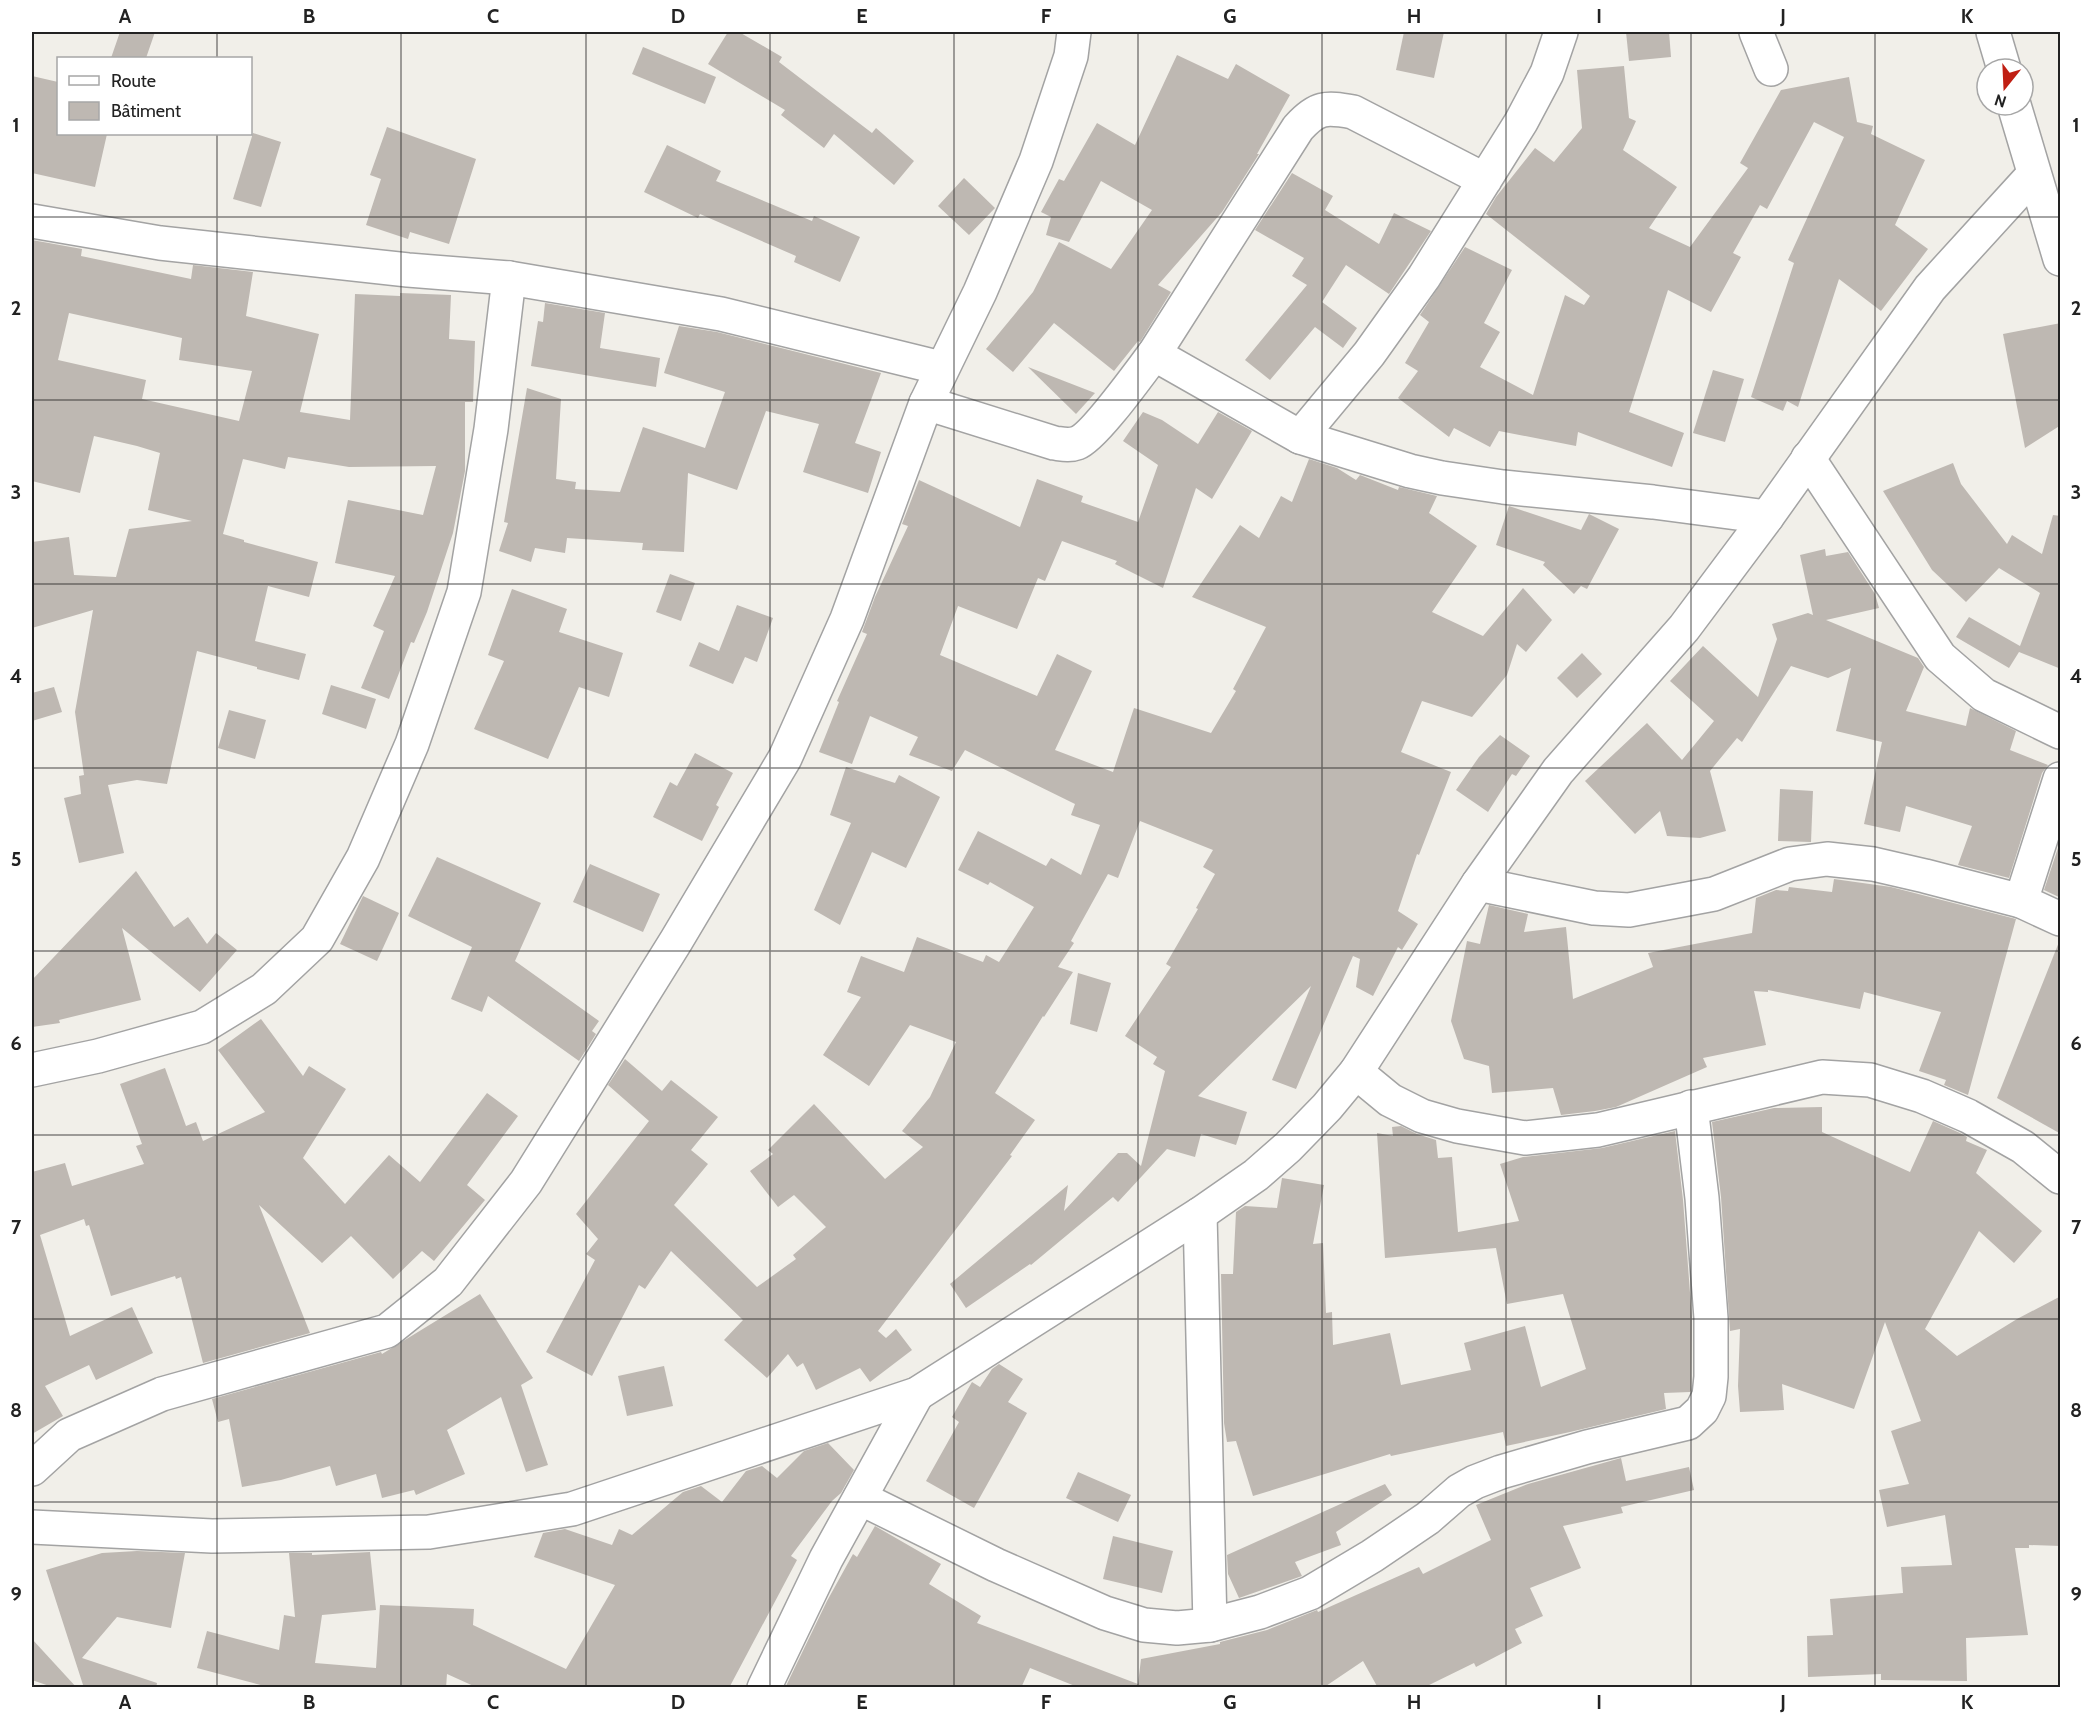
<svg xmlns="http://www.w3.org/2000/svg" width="2092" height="1719" font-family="Cabin,sans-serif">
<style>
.building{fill:#beb8b2;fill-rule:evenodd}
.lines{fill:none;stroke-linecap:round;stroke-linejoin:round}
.minor-casing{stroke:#a3a3a3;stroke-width:36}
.minor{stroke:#fff;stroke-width:33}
.grid{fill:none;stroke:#222;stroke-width:1.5;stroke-opacity:0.55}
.neatline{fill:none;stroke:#222;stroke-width:2}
.grid-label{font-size:20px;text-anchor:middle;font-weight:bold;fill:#222}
</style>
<rect width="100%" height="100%" fill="#f1efe9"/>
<g class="building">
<path d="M120 32H155L146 58H111Z"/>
<path d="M728 32H739L782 57 779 62 872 133 876 128 914 161 894 185 834 134 824 148 781 115 785 110 708 64Z"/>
<path d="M1404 32H1444L1434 78 1396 70Z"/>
<path d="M1626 32H1669L1671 57 1629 61Z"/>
<path d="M643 47 716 77 705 104 632 74Z"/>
<path d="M1177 55 1228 79 1236 64 1290 95 1257 154H1259L1222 212 1158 285 1171 292 1140 342 1138 341 1114 371 1054 323 1013 372 986 349 1033 292 1059 242 1111 269 1152 210 1101 181 1069 242 1046 235 1051 217 1041 212 1059 179 1064 181 1097 123 1135 145Z"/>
<path d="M1624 66 1629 118 1636 121 1623 150 1677 187 1649 228 1690 247 1748 168 1740 163 1781 90 1849 77 1857 122 1873 126 1871 134 1925 160 1895 225 1928 249 1881 311 1839 279 1798 407 1787 401 1783 411 1751 397 1794 263 1788 260 1844 137 1814 122 1767 209 1760 205 1733 253 1741 257 1711 312 1668 290 1629 412 1684 433 1672 467 1578 432 1576 446 1499 431 1490 447 1454 428 1449 437 1398 398 1418 371 1405 363 1429 322 1420 315 1465 247 1512 270 1484 323 1500 332 1480 367 1533 395 1565 295 1584 305 1590 296 1486 214 1496 197 1535 148 1554 162 1582 128 1577 70Z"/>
<path d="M32 76 58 82V134H107L95 187 32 173Z"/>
<path d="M387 127 476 159 449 244 410 232 408 239 366 225 381 179 370 175Z"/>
<path d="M253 133 281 142 261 207 233 199Z"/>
<path d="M667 145 721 171 716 181 812 221 814 216 860 237 840 282 794 262 796 256 700 214 698 218 644 192Z"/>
<path d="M1292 173 1333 196 1325 210 1379 244 1394 213 1431 231 1389 294 1346 265 1322 302 1357 328 1343 348 1315 327 1270 380 1245 360 1307 285 1292 276 1304 258 1255 230Z"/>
<path d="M964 178 995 208 969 235 938 206Z"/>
<path d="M32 240 82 249 81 256 191 279 193 265 253 272 246 316 319 334 300 412 350 420 355 294 400 296V293L451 295 449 339 475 341 473 402H465V471L453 533 427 612 414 643 411 642 389 699 361 688 384 631 373 626 395 576 335 563 348 500 423 515 436 466 349 467 288 457 285 469 243 459 223 534 244 540V542L318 562 309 597 268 586 255 641 306 654 299 680 257 669V667L197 651 167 784 137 780 108 785 124 853 79 863 64 798 81 794 79 776 84 775 75 712 93 610 32 628V542L69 537 74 575 116 577 129 529 192 521 148 510 160 453 137 446 94 436 80 493 32 481ZM69 313 182 338 179 360 252 371 239 421 142 399 146 380 58 360Z"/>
<path d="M545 303 605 313 600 348 660 358 656 387 531 366 538 321 543 322Z"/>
<path d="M2061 323V425L2025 448 2003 334Z"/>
<path d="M679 326 717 332 881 373 855 443 881 452 868 493 803 472 819 424 766 411 737 490 688 473 684 552 642 550 643 543 567 538 565 553 535 548 531 562 499 551 508 523 504 522 527 388 561 399 556 479 576 482 575 489 620 492 643 427 705 448 725 392 664 373Z"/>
<path d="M1028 367 1095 393 1076 414Z"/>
<path d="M1713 370 1744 379 1725 442 1693 433Z"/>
<path d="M1143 412 1162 420 1198 444 1218 412 1252 431 1212 499 1196 488 1163 588 1115 564 1117 561 1062 541 1045 581 1038 578 1017 629 958 606 940 655 1037 696 1057 654 1092 671 1055 750 1113 772 1134 708 1211 733 1236 691 1233 689 1266 627 1192 597 1240 525 1259 538 1281 496 1292 502 1309 459 1337 468 1356 480 1360 475 1398 490 1399 487 1437 496 1429 513 1477 546 1432 612 1483 636 1523 588 1552 620 1526 652 1517 644 1507 675 1472 717 1422 701 1401 752 1451 772 1419 855 1417 854 1398 911 1418 924 1402 950 1398 947 1373 996 1356 987 1360 959 1353 956 1296 1089 1272 1080 1311 986 1198 1096 1247 1112 1236 1145 1201 1134 1195 1157 1167 1149 1118 1202 1113 1197 1031 1265 1030 1264 966 1308 950 1284 1068 1185 1064 1211 1118 1153H1127L1141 1166 1165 1071 1153 1064 1157 1057 1125 1036 1171 967 1166 964 1198 909 1196 908 1215 874 1203 867 1213 850 1140 821 1118 878 1108 874 1071 941 1074 943 1058 967 1073 972 1044 1017 1043 1016 995 1093 1035 1120 1010 1155 1012 1156 878 1331 886 1338 896 1329 912 1350 870 1382 860 1368 816 1390 803 1363 797 1367 788 1354 767 1378 724 1340 743 1320 671 1251 645 1289 639 1285 592 1376 546 1352 595 1260 586 1254 598 1239 576 1214 649 1121 608 1085 625 1059 662 1091 671 1080 718 1117 691 1150 708 1164 674 1205 757 1287 796 1259 793 1255 826 1227 794 1195 778 1207 750 1171 773 1154 768 1150 814 1104 885 1179 923 1147 902 1131 930 1097 956 1042 910 1025 869 1086 823 1055 861 997 847 992 861 956 904 972 917 937 983 962 986 955 999 962 1034 907 990 882 988 885 958 870 978 831 1046 866 1051 858 1081 875 1100 825 1071 815 1075 804 965 750 952 771 909 755 918 737 870 716 852 764 819 752 839 702 837 701 867 634 862 632 875 597 908 526 902 524 919 480 1020 527 1037 479 1083 496 1081 502 1138 522 1158 465 1123 441Z"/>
<path d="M1953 463 1961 484 2007 544 2012 535 2042 554 2053 515 2061 516V669L2019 652 2009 668 1956 637 1969 617 2020 646 2040 593 1999 568 1966 602 1932 570 1883 491Z"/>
<path d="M1509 506 1581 530 1589 514 1619 529 1587 589 1581 586 1574 594 1543 565 1545 562 1496 545Z"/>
<path d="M1825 549 1826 556 1848 552 1875 594 1879 608 1826 620 1918 658 1924 667 1906 711 1966 726 1970 708 2016 731 2010 750 2048 765 2042 773 2009 878 1958 865 1972 826 1906 806 1900 832 1864 824 1882 742 1836 731 1851 668 1828 678 1791 666 1742 742 1737 738 1710 771 1726 831 1700 838 1667 836 1660 811 1635 834 1585 781 1647 723 1682 760 1714 721 1670 681 1703 646 1758 697 1777 639 1772 624 1808 613 1813 615 1800 555Z"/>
<path d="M670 574 695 583 681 621 656 612Z"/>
<path d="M512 589 567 609 559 632 623 653 609 697 579 687 548 759 474 729 504 661 488 655Z"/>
<path d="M737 605 773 618 757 662 745 657 733 684 689 666 699 642 719 651Z"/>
<path d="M1582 653 1602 674 1577 698 1557 678Z"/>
<path d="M331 685 376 699 366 729 322 714Z"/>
<path d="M54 687 62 712 32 721V693Z"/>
<path d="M229 710 266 720 255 759 218 748Z"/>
<path d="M1500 735 1530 756 1516 776 1512 774 1488 812 1456 790 1479 757Z"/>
<path d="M695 753 733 773 716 805 719 807 702 841 653 817 670 782 677 786Z"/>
<path d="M846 767 895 783 899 775 940 797 906 868 872 852 840 925 814 910 851 823 830 815Z"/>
<path d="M1780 789 1813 791 1811 842 1778 841Z"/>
<path d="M2061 839V898L2044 890Z"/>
<path d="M437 857 541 903 515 961 599 1021 592 1031 596 1034 579 1061 488 996 482 1012 451 999 472 947 408 916Z"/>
<path d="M590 864 660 894 643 932 573 902Z"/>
<path d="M136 871 174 927 188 917 207 944 216 933 237 950 200 992 122 928 141 1000 59 1020 60 1023 32 1027V980Z"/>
<path d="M1834 879 1891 887 2016 919 1968 1095 1944 1085 1946 1080 1919 1071 1941 1012 1864 992 1860 1009 1768 990V992L1754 991 1766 1045 1703 1058 1707 1067 1616 1107 1595 1111 1561 1115 1553 1088 1492 1093 1489 1066 1464 1059 1451 1021 1467 941 1480 944 1489 905 1528 914 1524 932 1566 927 1573 999 1653 967 1648 953 1752 933 1756 898 1776 890 1788 891 1789 887 1832 892Z"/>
<path d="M363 896 399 913 377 961 340 944Z"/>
<path d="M2059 942H2061V1134L1997 1098Z"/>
<path d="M1078 973 1111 983 1097 1032 1070 1024Z"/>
<path d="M261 1019 303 1076 309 1066 346 1089 303 1158 345 1204 389 1155 420 1182 487 1093 518 1116 467 1185 485 1200 434 1261 422 1251 393 1279 351 1236 322 1263 259 1205 310 1333 203 1363 181 1277 176 1279 175 1276 111 1296 89 1225 86 1226 84 1219 40 1235 70 1336 132 1307 153 1353 96 1380 89 1365 45 1386 63 1416 32 1434V1172L65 1163 72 1186 144 1164 136 1146 142 1144 120 1084 165 1068 186 1126 196 1122 203 1141 265 1112 218 1050Z"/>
<path d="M1822 1107V1132L1910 1172 1933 1121 1960 1133 1967 1137 1966 1141 1987 1150 1976 1173 2042 1231 2014 1263 1979 1231 1925 1329 1957 1356 2017 1319 2061 1296V1546L2029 1545V1548H2015L2028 1635 1966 1638 1967 1681 1881 1680V1674L1808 1677 1807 1636 1833 1635 1830 1599 1903 1593 1901 1567 1952 1565 1945 1515 1887 1527 1879 1490 1909 1484 1891 1431 1921 1421 1885 1322 1854 1409 1782 1384 1784 1410 1740 1412 1738 1386 1740 1329 1730 1331 1721 1197 1712 1122 1774 1108Z"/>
<path d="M1401 1126 1417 1134 1436 1140 1438 1158 1452 1157 1458 1232 1519 1221 1500 1164 1523 1157 1602 1148 1675 1131 1683 1200 1692 1319 1691 1391 1690 1392 1664 1393 1666 1409 1570 1432 1506 1446 1503 1432 1391 1456 1390 1454 1253 1496 1236 1441 1227 1442 1224 1423 1221 1274H1233L1236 1212 1245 1206 1277 1208 1282 1178 1324 1185 1313 1244 1323 1243 1326 1313 1332 1312 1333 1345 1390 1333 1401 1385 1471 1370 1464 1343 1525 1326 1541 1387 1586 1369 1563 1294 1507 1304 1496 1248 1385 1258 1377 1133 1393 1136 1392 1127Z"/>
<path d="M480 1294 533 1378 521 1385 548 1465 526 1472 501 1397 447 1430 465 1474 416 1495 414 1490 382 1498 376 1474 336 1486 330 1466 281 1480 242 1487 229 1419 218 1422 212 1399 381 1352 382 1354Z"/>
<path d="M999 1364 1023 1379 1008 1402 1027 1413 974 1508 926 1481 959 1422 952 1417 972 1382 980 1387 992 1369Z"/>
<path d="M664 1366 673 1406 627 1416 618 1376Z"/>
<path d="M828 1443 854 1470 841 1493 832 1501 791 1556 797 1560 729 1688H478L447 1674 446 1688H272L197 1668 207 1631 279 1650 284 1615 295 1617 289 1553H312V1555L370 1552 376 1610 322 1615 315 1663 376 1668 380 1605 474 1609 473 1625 566 1669 615 1585 534 1557 543 1533 565 1529 612 1545 619 1529 632 1535 683 1492 701 1486 722 1502 746 1471 762 1466 777 1478 804 1451Z"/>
<path d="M1621 1458 1626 1481 1689 1467 1694 1490 1621 1507 1623 1513 1563 1526 1581 1568 1530 1588 1543 1616 1515 1629 1522 1643 1476 1667 1474 1663 1423 1688H1378L1363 1661 1323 1688H1080L1030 1668 1021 1688H785L827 1601 853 1554 857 1557 875 1526 941 1564 929 1584 981 1616 977 1623 1138 1684 1141 1659 1220 1644V1642L1267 1630 1317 1610 1318 1612 1419 1567 1423 1574 1491 1540 1476 1505 1528 1484Z"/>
<path d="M1078 1472 1131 1495 1118 1522 1066 1498Z"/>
<path d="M1385 1484 1392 1495 1336 1532 1341 1545 1295 1562 1302 1576 1239 1598 1228 1574 1227 1555Z"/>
<path d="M1113 1536 1173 1551 1162 1593 1103 1579Z"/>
<path d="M137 1551 185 1553 171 1628 117 1617 82 1658 157 1683 156 1688H84L46 1570 102 1553Z"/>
<path d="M32 1639 77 1688H55L32 1680Z"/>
</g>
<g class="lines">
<defs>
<g id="minor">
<path d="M1756 32 1771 69"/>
<path d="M1993 32 2004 69"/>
<path d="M2014 105 2060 259"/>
<path d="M1485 180 1353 112C1325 107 1317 107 1298 128L1154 354 1300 437 1369 354 1424 277 1521 122 1547 73 1561 32"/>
<path d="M32 221 160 243 408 270 509 278 721 314 941 368"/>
<path d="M926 403 1054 443C1062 444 1069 446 1077 443 1094 437 1141 371 1154 354"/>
<path d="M1300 437 1410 471 1442 478 1503 487 1653 502 1767 517"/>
<path d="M1808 458 1940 657 1984 695 2060 732"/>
<path d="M1478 884 1594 908 1629 910 1714 894 1790 864 1827 859 1873 864 1925 876 2021 901 2060 919"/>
<path d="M2021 901 2060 779"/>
<path d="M32 1070 98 1056 202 1027 264 989 317 939 363 858 412 744 464 592 491 429 509 278"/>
<path d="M1356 1072 1390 1100 1422 1116 1457 1126 1525 1138 1598 1130 1822 1077 1870 1080 1922 1096 1968 1116 2023 1147 2060 1177"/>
<path d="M1200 1214 1210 1625"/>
<path d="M32 1469 69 1435 162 1394 387 1331 448 1282 526 1182 676 941 785 758 847 619 926 403 980 292 1036 161 1071 56 1074 32"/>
<path d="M860 1498 996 1565 1105 1613 1144 1625 1177 1628 1210 1625 1260 1612 1310 1593 1372 1556 1428 1518 1459 1491 1475 1482 1501 1472 1587 1447 1688 1423 1702 1410 1709 1396 1711 1377V1318L1702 1198 1691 1107"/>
<path d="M32 1527 212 1536 429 1532 572 1509 917 1394 1200 1214 1256 1175 1288 1147 1327 1107 1356 1072 1478 884 1558 771 1684 628 1767 517 1930 288 2034 174"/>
<path d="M764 1688 826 1559 917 1394"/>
</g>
</defs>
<use href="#minor" class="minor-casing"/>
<use href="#minor" class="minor"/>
</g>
<path class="grid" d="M217 32V58M401 32V1688M586 32V1688M770 32V1688M954 32V1688M1138 32V1688M1322 32V1688M1506 32V1688M1691 32V1688M1875 32V1688M217 134V1688M32 217H2060M32 400H2060M32 584H2060M32 768H2060M32 951H2060M32 1135H2060M32 1319H2060M32 1502H2060"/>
<rect width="2092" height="1719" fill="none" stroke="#ffffff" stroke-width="66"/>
<rect x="57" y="57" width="195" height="78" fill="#ffffff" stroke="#a7a7a7" stroke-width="1.5"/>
<rect x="69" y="76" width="30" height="9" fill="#ffffff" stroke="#a7a7a7" stroke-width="1.5"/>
<text x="111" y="87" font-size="18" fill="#222222">Route</text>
<rect x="69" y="102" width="30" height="18" fill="#beb8b2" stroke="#a7a7a7" stroke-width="1.5"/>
<text x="111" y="117" font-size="18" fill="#222222">Bâtiment</text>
<g transform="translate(2005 87) rotate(198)"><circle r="28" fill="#ffffff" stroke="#a7a7a7" stroke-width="1.5"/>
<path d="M0-4.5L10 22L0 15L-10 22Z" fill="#c01f13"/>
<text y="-9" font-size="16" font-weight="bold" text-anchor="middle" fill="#222222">N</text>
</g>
<rect x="33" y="33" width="2026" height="1653" class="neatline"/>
<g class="grid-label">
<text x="125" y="23">A</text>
<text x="309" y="23">B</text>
<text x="493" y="23">C</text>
<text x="678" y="23">D</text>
<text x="862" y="23">E</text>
<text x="1046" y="23">F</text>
<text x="1230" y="23">G</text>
<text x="1414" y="23">H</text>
<text x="1599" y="23">I</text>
<text x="1783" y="23">J</text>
<text x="1967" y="23">K</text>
<text x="16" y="132">1</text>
<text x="2076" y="132">1</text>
<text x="16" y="315">2</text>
<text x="2076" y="315">2</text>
<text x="16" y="499">3</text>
<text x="2076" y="499">3</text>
<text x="16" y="683">4</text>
<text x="2076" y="683">4</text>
<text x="16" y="866">5</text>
<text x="2076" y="866">5</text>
<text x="16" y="1050">6</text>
<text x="2076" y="1050">6</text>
<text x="16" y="1234">7</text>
<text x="2076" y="1234">7</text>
<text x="16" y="1417">8</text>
<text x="2076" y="1417">8</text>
<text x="16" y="1601">9</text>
<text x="2076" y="1601">9</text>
<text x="125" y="1709">A</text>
<text x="309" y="1709">B</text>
<text x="493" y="1709">C</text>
<text x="678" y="1709">D</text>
<text x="862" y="1709">E</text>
<text x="1046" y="1709">F</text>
<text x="1230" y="1709">G</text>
<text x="1414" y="1709">H</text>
<text x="1599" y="1709">I</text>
<text x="1783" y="1709">J</text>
<text x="1967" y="1709">K</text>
</g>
</svg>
